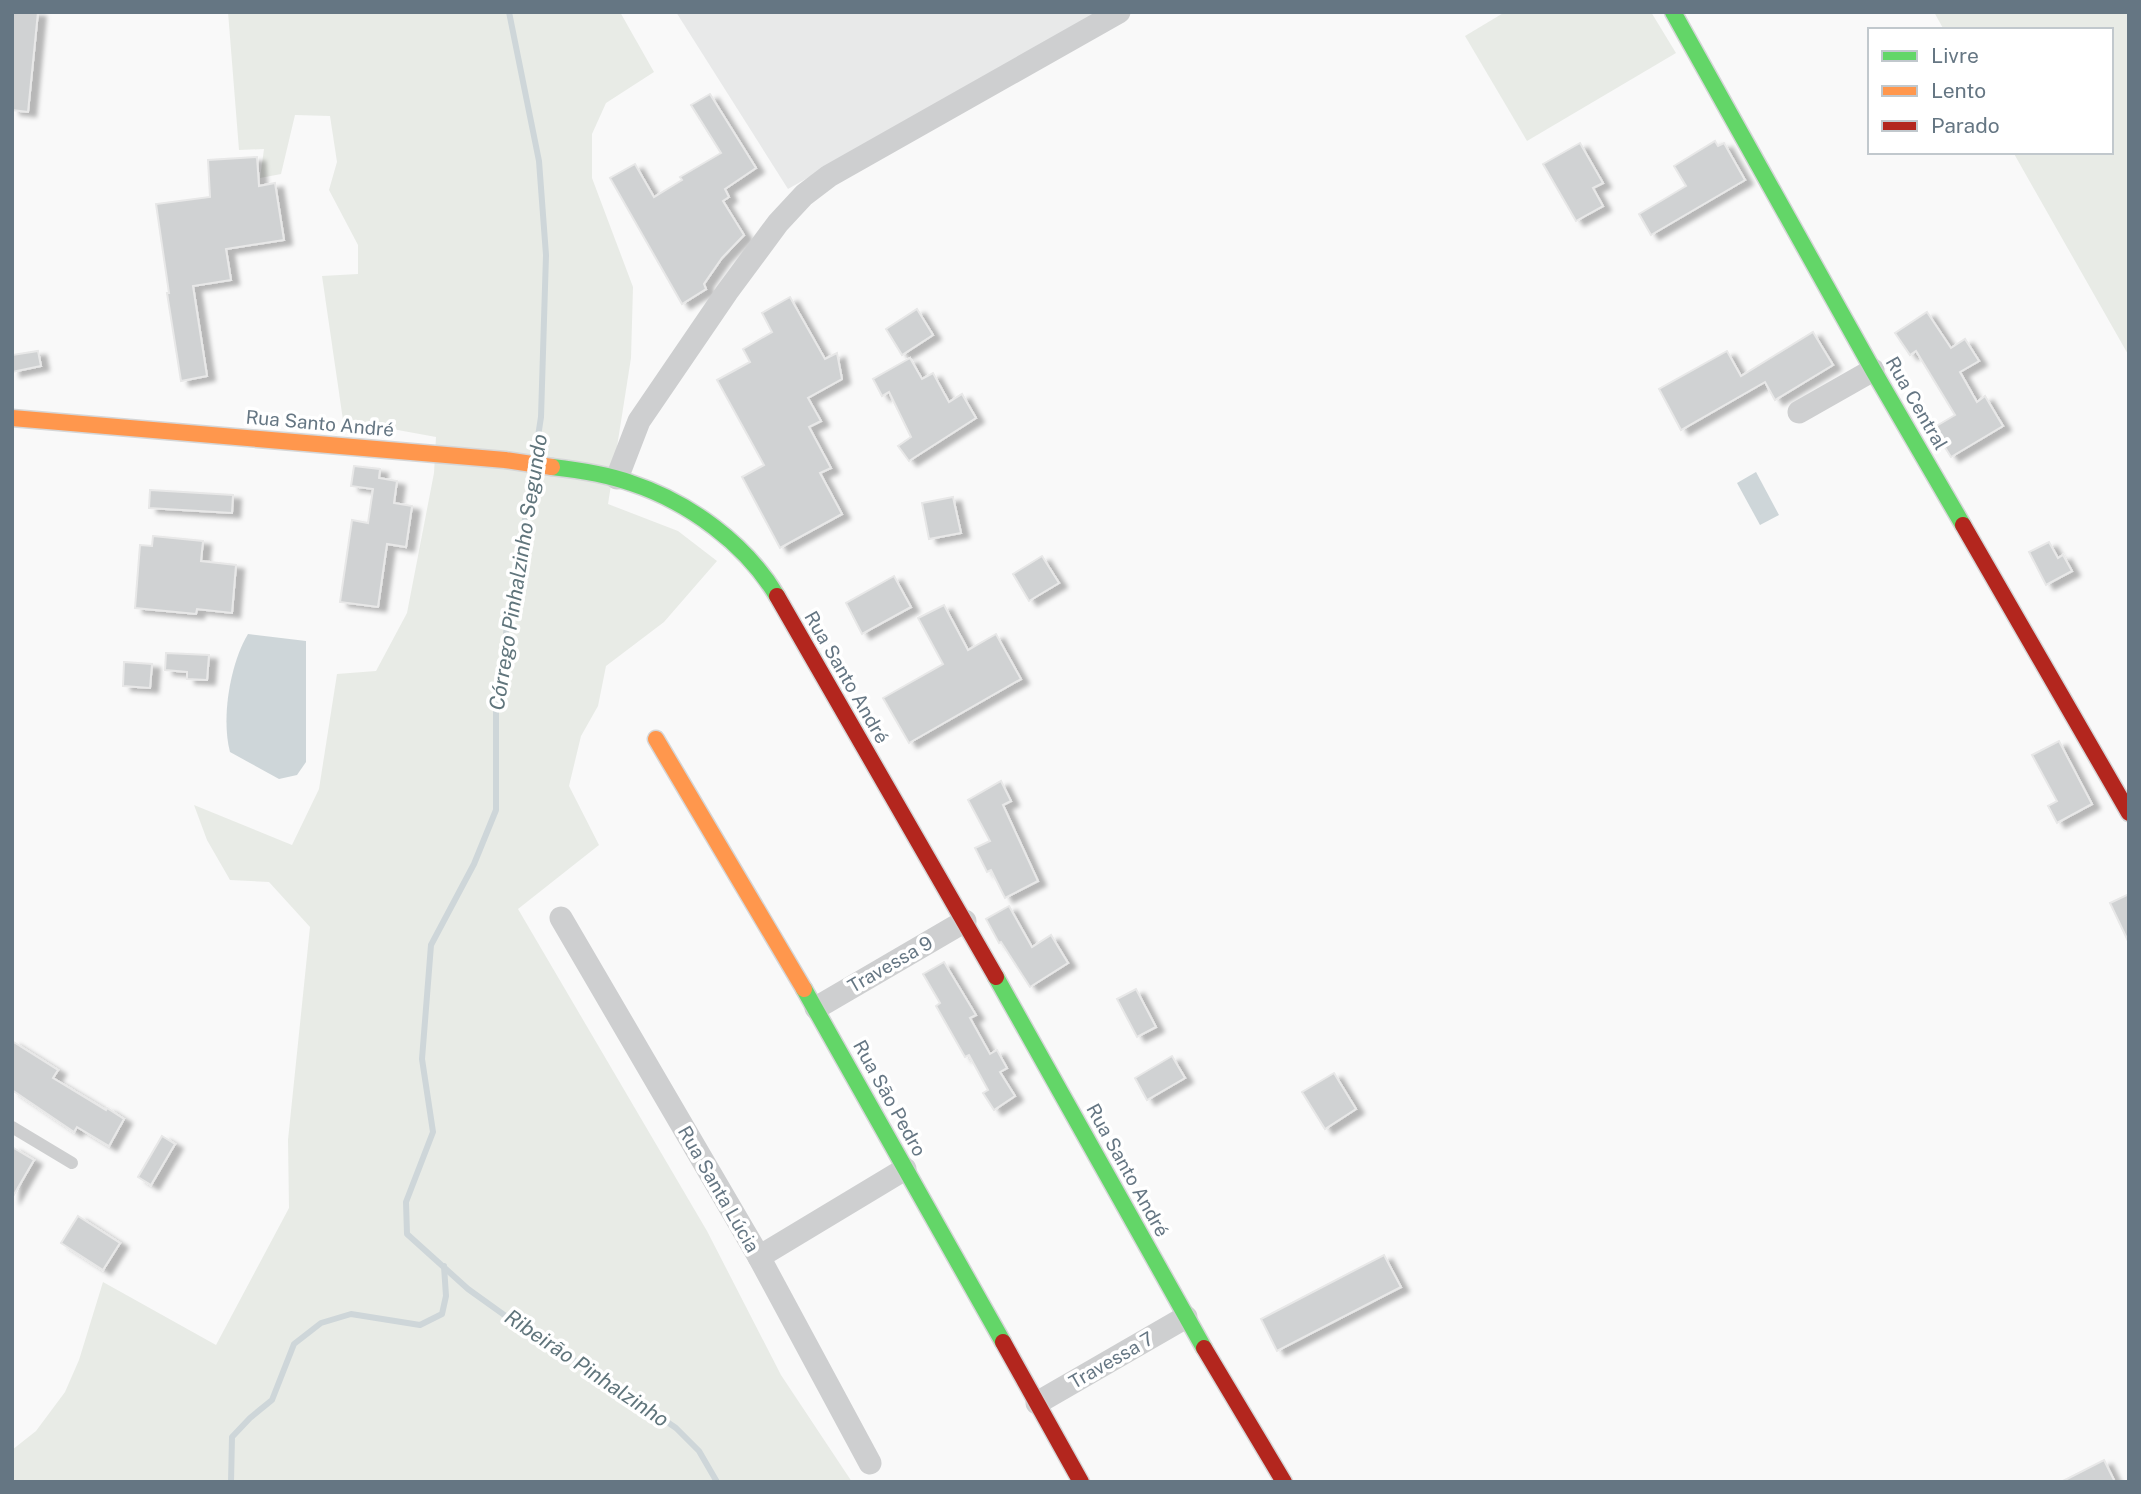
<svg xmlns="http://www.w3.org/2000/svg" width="2141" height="1494" font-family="'Public Sans',sans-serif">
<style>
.built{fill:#e8e9e9}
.green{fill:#e8ebe6}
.water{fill:#ced6d9}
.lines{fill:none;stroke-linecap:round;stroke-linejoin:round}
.stream{stroke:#ced6d9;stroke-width:6}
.building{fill:#d0d2d3;stroke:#e8e8e8;stroke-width:2;filter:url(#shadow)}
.fast-casing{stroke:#d5d6d7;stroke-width:19}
.slow-casing{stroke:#d5d6d7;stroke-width:19}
.jam-casing{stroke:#d5d6d7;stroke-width:19}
.lane{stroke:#cecfd0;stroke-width:12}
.street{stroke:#cecfd0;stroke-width:23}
.fast{stroke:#63d668;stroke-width:16}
.slow{stroke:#ff974d;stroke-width:16}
.jam{stroke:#b3261e;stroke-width:16}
.labels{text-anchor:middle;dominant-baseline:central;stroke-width:7;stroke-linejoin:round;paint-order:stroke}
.street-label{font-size:19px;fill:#657683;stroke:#fff}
.water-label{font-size:21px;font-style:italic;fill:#60757c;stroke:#fff}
</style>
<defs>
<filter id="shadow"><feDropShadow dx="8" dy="4.5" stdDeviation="2" flood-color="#0004"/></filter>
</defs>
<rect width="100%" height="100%" fill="#f9f9f9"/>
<path class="built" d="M676 12H1100L788 189Z"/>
<g class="green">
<path d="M228 12H620L654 72 606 103 592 134V178L633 287 631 358 608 504 678 531 717 561 664 622 606 666 598 706 581 736 569 786 599 845 518 909 707 1231 781 1375 852 1482H12V1450L36 1431 65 1392 79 1360 103 1282 216 1345 289 1208 288 1140 310 927 269 882 230 880 207 840 194 805 292 845 319 789 337 674 376 671 407 613 434 473 436 437 343 420 322 276 358 274V245L329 190 337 162 330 116 295 115 281 174 260 178 264 149 239 150Z"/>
<path d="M1505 12H1651L1676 53 1527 141 1465 36Z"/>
<path d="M1934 12H2129V356L2013 152H2111V30H1944Z"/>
</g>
<g class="water">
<path d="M1756 472 1779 515 1760 525 1737 483Z"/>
<path d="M248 634 306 641V762L297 775 279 779 230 752C221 718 230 664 248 634Z"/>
</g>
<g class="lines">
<g class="stream">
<path d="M509 12 539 161 546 255 541 417 535 456"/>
<path d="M533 473 509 611 496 708V810L474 864 431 945 422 1059 433 1132 406 1202 407 1234 468 1289 521 1327 598 1375 676 1428 699 1451 717 1482"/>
<path d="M231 1482 232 1437 250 1418 272 1400 294 1344 321 1323 351 1314 420 1325 442 1314 446 1296 444 1266"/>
</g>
</g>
<g class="building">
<path d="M12 12H38L28 112 12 110Z"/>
<path d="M710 94 756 168 725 189 729 197 723 201 744 235 722 258 704 284 706 289 682 304 610 178 635 164 654 197 682 180 680 177 721 153 691 105Z"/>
<path d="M1715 141 1718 146 1724 143 1745 180 1651 235 1639 214 1686 186 1674 166Z"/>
<path d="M1580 143 1603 183 1593 188 1603 206 1576 221 1543 164Z"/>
<path d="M257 157 259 186 275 183 284 240 226 249 231 280 193 286 207 376 181 381 167 293H169L156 204 210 197 208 160Z"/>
<path d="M790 297 825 359 837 353 842 379 808 398 821 421 809 427 831 468 820 473 842 514 780 548 742 477 764 465 717 380 750 362 743 349 772 332 762 313Z"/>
<path d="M917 309 933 335 902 355 886 329Z"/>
<path d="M1927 312 1951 348 1965 339 1979 361 1960 372 1977 402 1985 396 2003 426 1951 457 1933 428 1955 415 1916 351 1910 355 1895 333Z"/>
<path d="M1813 332 1833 365 1775 400 1765 382 1681 430 1659 389 1727 351 1741 376Z"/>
<path d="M38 351 41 366 12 372V355Z"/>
<path d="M910 358 922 379 933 373 949 402 962 394 976 418 909 461 898 446 911 437 889 392 882 396 873 379Z"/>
<path d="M354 466 380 469 379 478 397 481 394 503 412 506 406 547 387 544 378 607 340 602 352 520 368 523 373 489 351 486Z"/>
<path d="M150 490 233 495 232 513 149 508Z"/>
<path d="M953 497 961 533 929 539 922 503Z"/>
<path d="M153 536 203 541 201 561 236 565 232 613 197 609 196 614 135 608 140 545 152 546Z"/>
<path d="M2049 542 2058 558 2063 555 2072 571 2046 585 2029 552Z"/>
<path d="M1042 556 1059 583 1029 601 1013 574Z"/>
<path d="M894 576 911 607 862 634 846 603Z"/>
<path d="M944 605 968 650 996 634 1021 679 909 743 883 698 943 664 918 618Z"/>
<path d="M166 653 209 655 207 680 187 679V672L165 670Z"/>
<path d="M124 662 152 664 150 688 123 686Z"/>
<path d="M2059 741 2092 804 2057 823 2048 806 2057 801 2032 755Z"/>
<path d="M1001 781 1011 801 1003 805 1038 881 1005 898 991 870 987 872 975 848 990 841 968 800Z"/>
<path d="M2129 894V943L2110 903Z"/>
<path d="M1009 906 1032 947 1051 935 1068 963 1030 987 1001 942 999 943 986 919Z"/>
<path d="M944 962 976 1015 970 1018 990 1054 997 1050 1007 1068 1000 1072 1015 1096 994 1110 983 1093 988 1090 969 1055 965 1057 936 1006 940 1003 923 974Z"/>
<path d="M1136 989 1156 1027 1137 1037 1117 999Z"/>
<path d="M12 1041 58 1070 53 1078 106 1110 107 1108 124 1119 109 1146 77 1127 74 1132 12 1090Z"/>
<path d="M1172 1056 1185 1078 1147 1100 1135 1078Z"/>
<path d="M1334 1073 1356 1109 1325 1129 1302 1092Z"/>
<path d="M162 1136 175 1144 151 1185 138 1177Z"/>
<path d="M12 1147 34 1160 12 1198Z"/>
<path d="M78 1216 120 1243 103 1270 61 1243Z"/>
<path d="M1384 1255 1401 1287 1277 1351 1261 1319Z"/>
<path d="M2104 1460 2115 1482H2061Z"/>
</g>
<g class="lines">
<defs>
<g id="fast">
<path d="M1673 12 1873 370 1963 525"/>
<path d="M552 467C579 470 606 474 631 483 689 502 746 544 777 596"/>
<path d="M996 977 1204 1348"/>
<path d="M804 989 1003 1342"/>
</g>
<g id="slow">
<path d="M12 418 505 460 552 467"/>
<path d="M656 739 804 989"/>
</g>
<g id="jam">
<path d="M1963 525 2129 813"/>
<path d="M777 596 996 977"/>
<path d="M1003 1342 1081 1482"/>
<path d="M1204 1348 1284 1482"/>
</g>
</defs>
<use href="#fast" class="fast-casing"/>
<use href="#slow" class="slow-casing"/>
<use href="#jam" class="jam-casing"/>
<path class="lane" d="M12 1127 72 1163"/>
<g class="street">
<path d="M1799 412 1873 370"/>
<path d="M617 478 639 421 727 292 778 223 804 195 829 176 1119 12"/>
<path d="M561 918 759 1257 870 1463"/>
<path d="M816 1008 965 921"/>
<path d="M759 1257 905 1169"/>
<path d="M1037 1403 1186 1317"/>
</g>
<use href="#fast" class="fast"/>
<use href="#slow" class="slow"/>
<use href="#jam" class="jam"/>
</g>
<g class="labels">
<g class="street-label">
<text transform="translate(1917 403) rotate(60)">Rua Central</text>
<text transform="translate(320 423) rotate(5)">Rua Santo André</text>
<text transform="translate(847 677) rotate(60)">Rua Santo André</text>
<text transform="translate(890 964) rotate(-30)">Travessa 9</text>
<text transform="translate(890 1098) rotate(61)">Rua São Pedro</text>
<text transform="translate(1128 1170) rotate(61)">Rua Santo André</text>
<text transform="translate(719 1189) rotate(60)">Rua Santa Lúcia</text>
<text transform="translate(1111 1360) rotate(-30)">Travessa 7</text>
</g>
<g class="water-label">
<text transform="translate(518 572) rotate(-81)">Córrego Pinhalzinho Segundo</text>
<text transform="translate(587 1368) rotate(34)">Ribeirão Pinhalzinho</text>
</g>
</g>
<rect width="2141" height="1494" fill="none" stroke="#657683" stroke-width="28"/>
<rect x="1868" y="28" width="245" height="126" fill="#ffffff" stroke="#c1c8cd" stroke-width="2"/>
<rect x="1882" y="51" width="35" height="10" fill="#63d668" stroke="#c1c8cd" stroke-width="2"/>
<text x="1931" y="63" font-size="21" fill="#657683">Livre</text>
<rect x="1882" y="86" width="35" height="10" fill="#ff974d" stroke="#c1c8cd" stroke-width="2"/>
<text x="1931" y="98" font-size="21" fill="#657683">Lento</text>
<rect x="1882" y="121" width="35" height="10" fill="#b3261e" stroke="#c1c8cd" stroke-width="2"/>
<text x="1931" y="133" font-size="21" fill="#657683">Parado</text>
</svg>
